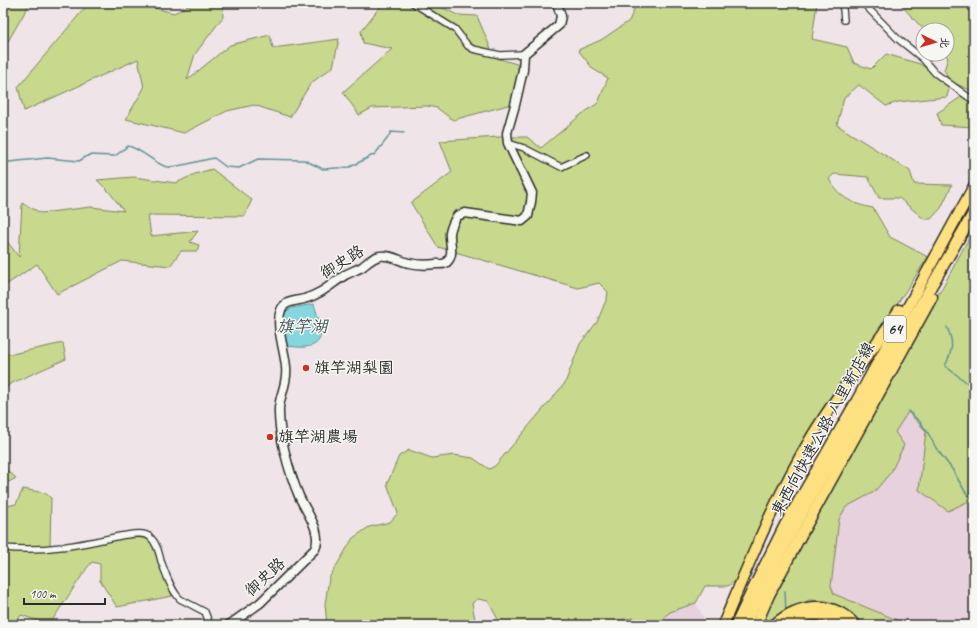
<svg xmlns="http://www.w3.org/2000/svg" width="977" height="628" font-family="Caveat,'LXGW WenKai TC',sans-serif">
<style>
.built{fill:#e6d1dc}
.green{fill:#c8d88d;stroke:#7a825c}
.water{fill:#85d6dd;stroke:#619296}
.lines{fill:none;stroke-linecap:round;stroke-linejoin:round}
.stream{stroke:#619296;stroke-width:1.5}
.street-casing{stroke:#2b2b2b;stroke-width:8}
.secondary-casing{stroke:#2b2b2b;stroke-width:11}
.highway-casing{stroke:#2b2b2b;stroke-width:13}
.street{stroke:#f6f6f2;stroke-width:5.5}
.secondary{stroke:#f6f6f2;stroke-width:8}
.highway{stroke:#fde080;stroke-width:10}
.poi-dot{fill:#c8321e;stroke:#f6f6f2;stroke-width:1.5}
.labels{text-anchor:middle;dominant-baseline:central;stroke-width:3;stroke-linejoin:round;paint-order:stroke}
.shield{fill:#f6f6f2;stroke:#686867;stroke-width:1}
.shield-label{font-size:15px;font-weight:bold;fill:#2b2b2b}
.street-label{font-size:16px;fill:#2b2b2b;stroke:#f6f6f2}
.poi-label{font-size:16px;fill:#2b2b2b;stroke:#f6f6f2;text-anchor:start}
.water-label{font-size:17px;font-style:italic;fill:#425658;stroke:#f6f6f2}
</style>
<rect width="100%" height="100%" fill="#efe5e8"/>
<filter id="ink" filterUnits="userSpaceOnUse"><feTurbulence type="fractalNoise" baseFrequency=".025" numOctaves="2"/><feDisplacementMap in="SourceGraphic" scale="8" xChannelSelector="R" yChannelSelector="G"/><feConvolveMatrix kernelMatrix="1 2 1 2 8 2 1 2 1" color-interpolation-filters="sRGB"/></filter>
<g filter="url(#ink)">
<g class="built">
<path d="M908 412 926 431 920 490 947 511 969 501 974 502V625H909L834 594 831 586 839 519 846 507 874 492 895 432Z"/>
<path d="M696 603 707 625H661L665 616 670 612Z"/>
<path d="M635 618 637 625H615L618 620Z"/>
</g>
<g class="green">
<path d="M3 3H30L3 50Z"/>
<path d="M89 3H135L174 13 194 3H222L223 17 195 54 187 80 230 45 270 35 273 48 339 39 333 67 311 83 290 117 254 105 227 111 184 133 126 119 144 88 138 59 24 111 18 87Z"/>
<path d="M383 3H434L457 15 477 16 491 49 499 59 517 64 519 71 512 104 453 120 437 108 427 106 372 108 359 115 343 92 392 49 363 43 361 31Z"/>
<path d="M637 3H817L812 39 847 47 854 63 871 69 886 54 920 64 950 85 947 97 898 102 886 106 859 85 844 98 837 125 910 171 914 184 952 185 941 208 931 219H924L899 198H879L868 177 834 174 829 179C839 198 853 204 873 208L890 237 928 257 783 478 740 578 728 586H705L696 603 670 612 665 616 661 625H637L634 618 618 620 615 625H501L488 601 478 599 472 603 476 625H327L325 604 329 578 353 538 369 527 390 522 398 513 387 484 399 456 409 450 432 458 454 455 473 458 489 469 495 466 565 383 580 344 597 322 607 298 608 292 599 283 578 288 438 247 411 203 452 172 440 141 498 137H527L541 148 582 114 598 103 608 78 593 69 578 50 601 40 629 21Z"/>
<path d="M899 3H974V92L950 81 944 70 948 58 945 54H947V30H924Z"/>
<path d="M964 95 974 103V147L972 146 973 127 941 125 937 113Z"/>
<path d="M212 169 252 200 244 216 148 215 151 236 198 231 190 242 199 245 197 251H181L170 266 122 261 57 294 37 264 3 287V236L19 257 22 203 41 213 91 207 124 211 110 193 97 180 134 177 176 183 195 174Z"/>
<path d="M974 229V502L969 501 948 511 919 490 926 431 908 412 895 432 904 445 891 472 874 492 846 507 839 519 831 586 834 594 909 625H863L852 613 827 601 809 600 782 615 771 625H756L825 495 879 404Z"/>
<path d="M63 343 66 359 10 384 3 391V354H12Z"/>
<path d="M3 467 16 478 3 485Z"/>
<path d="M23 489 45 493 51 498 50 547 136 533H152L172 596 117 607 100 581V564L92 562 87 568 51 622 36 620 21 615 15 625H3V507L16 504Z"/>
</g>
<path class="water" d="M314 304C318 319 331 345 305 347 299 348 292 346 286 346L284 340V315L286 311 292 308Z"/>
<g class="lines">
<g class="stream">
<path d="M3 161 9 162 47 158 79 161 89 155 115 156 128 146C142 149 156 165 167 167 177 168 202 160 214 158L226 167 239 168 258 159 304 160 323 169 350 167 375 154 387 139 391 132 404 133"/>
<path d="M947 327C954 343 953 350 945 366L974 388"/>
<path d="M908 411 920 422 928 433 936 448 952 469 966 493 971 497 974 498"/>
<path d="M785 591 786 613"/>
</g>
<defs>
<g id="street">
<path d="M413 3 455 29 468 46 473 49 500 55 524 54"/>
<path d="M841 3 843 9 844 20"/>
<path d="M863 3 898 39 922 58 935 73 974 101"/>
<path d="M508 143 524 148 561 167 587 155"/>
<path d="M3 548C45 552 79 545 120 536 129 535 143 531 150 537 157 543 159 553 161 561 166 574 171 590 180 599L205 612 210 625"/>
</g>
<path id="secondary" d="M229 625 260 603 315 549C323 532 306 512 299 496 289 472 278 434 279 408 280 394 288 383 286 367 285 351 275 325 281 310 284 301 296 301 304 299 322 294 331 284 345 275 351 272 356 270 362 267 367 263 373 257 380 256 389 254 400 261 409 263 418 265 427 265 436 264 440 264 444 265 447 262 455 254 449 242 450 233 451 226 454 221 457 216L465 213 515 220 522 221 528 216 531 202 532 193 508 143 507 133 515 105 523 70 524 54 559 25 561 16 557 3"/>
<g id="highway">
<path d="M723 625C749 563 774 501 808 443 835 396 870 355 899 310"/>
<path d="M736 625 753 589 785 525 856 402 974 186"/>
<path d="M745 625C772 566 803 510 835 454 880 373 928 293 974 212"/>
<path d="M756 625 769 595 801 535 932 297"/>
<path d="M774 625C799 603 832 599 855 625"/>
<path d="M787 625C804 612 827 612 843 625"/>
</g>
</defs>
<use href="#street" class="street-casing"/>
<use href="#secondary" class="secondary-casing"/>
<use href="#highway" class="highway-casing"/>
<use href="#street" class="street"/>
<use href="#secondary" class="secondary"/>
<use href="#highway" class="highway"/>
</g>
</g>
<g class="poi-dot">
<circle cx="306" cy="368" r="4"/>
<circle cx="270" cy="437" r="4"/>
</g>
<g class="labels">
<rect class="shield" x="884" y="316" width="22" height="26" rx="3"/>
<g class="shield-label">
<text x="895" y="329">64</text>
</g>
<g class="street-label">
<text transform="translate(342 262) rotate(-32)">御史路</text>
<text transform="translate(823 429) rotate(-61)">東西向快速公路 八里新店線</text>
<text transform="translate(265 577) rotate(-43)">御史路</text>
</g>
<g class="poi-label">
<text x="314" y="368">旗竿湖梨園</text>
<text x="278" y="437">旗竿湖農場</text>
</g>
<g class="water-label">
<text x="302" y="326">旗竿湖</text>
</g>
</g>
<rect width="977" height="628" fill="none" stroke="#f6f6f2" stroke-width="16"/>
<rect x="8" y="8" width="961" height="612" fill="none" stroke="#2b2b2b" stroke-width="1.5" filter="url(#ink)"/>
<g transform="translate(935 42) rotate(95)"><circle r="19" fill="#f6f6f2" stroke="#a5a5a2"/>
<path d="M0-3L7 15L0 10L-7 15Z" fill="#c8321e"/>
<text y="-6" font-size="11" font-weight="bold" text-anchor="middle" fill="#2b2b2b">北</text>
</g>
<path d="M24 598v6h81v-6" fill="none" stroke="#2b2b2b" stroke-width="2"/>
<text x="30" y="598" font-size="12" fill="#2b2b2b" stroke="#f6f6f2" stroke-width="3" paint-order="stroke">100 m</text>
</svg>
